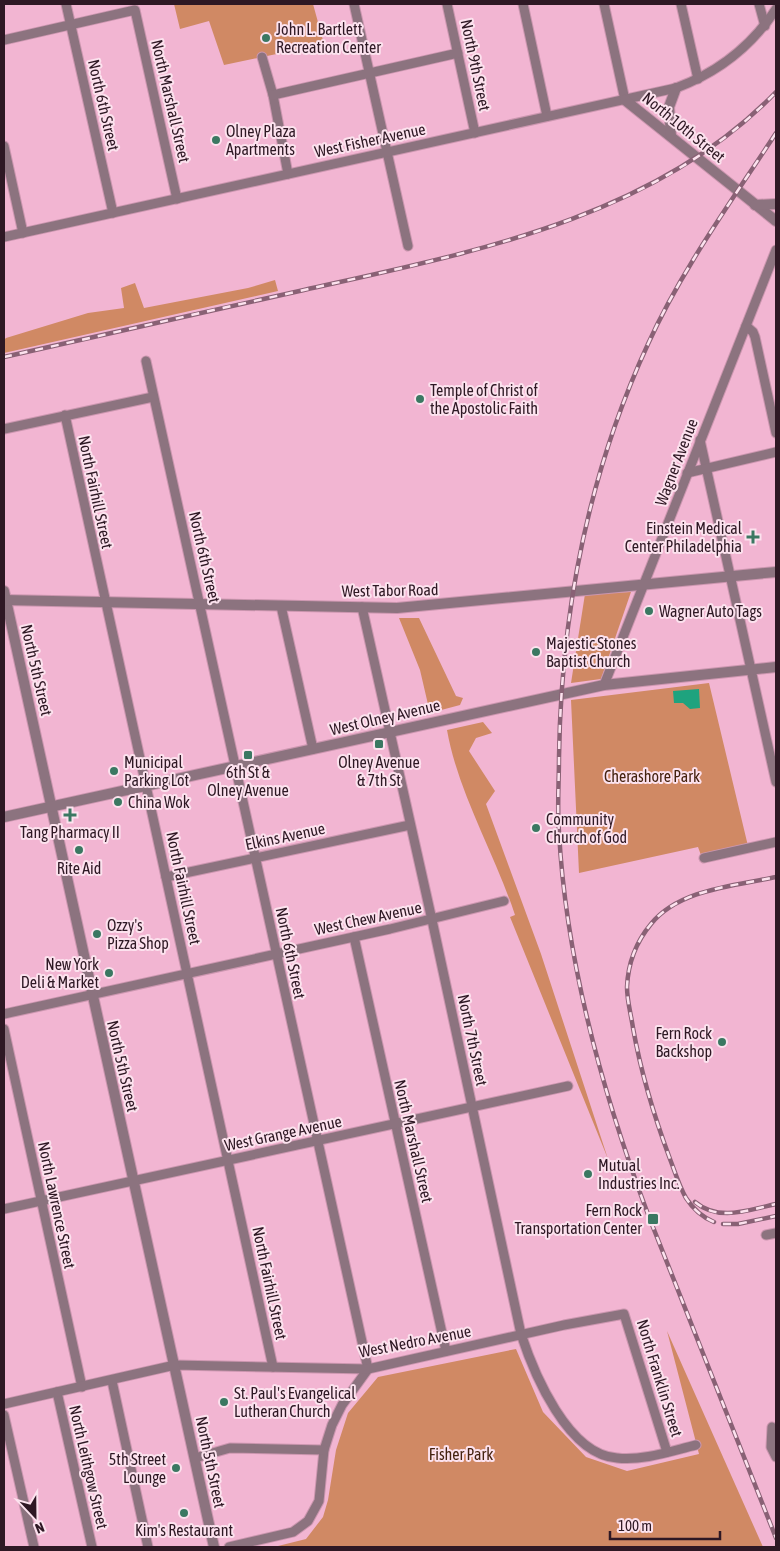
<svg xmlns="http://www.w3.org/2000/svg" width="780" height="1551" font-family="'Asap Condensed',sans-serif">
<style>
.green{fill:#d08964}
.water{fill:#1ea37e}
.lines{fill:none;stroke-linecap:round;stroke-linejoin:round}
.minor-casing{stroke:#cb96af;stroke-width:11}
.tertiary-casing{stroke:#cb96af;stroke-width:12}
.minor{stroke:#8c737f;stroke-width:9}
.tertiary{stroke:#8c737f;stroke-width:10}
.rail-casing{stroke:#896175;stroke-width:4.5}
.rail{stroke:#fce2ee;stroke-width:2.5;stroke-dasharray:8;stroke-linecap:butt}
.poi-dot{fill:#3b7862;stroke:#fce2ee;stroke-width:2}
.labels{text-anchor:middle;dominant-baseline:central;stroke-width:4;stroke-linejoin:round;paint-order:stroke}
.poi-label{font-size:16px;fill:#2e1824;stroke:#fce2ee;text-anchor:start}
.street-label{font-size:16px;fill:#2e1824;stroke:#fce2ee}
.park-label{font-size:16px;fill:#44220f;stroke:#fce2ee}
</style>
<rect width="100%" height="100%" fill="#f2b5d2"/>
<g class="green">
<path d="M174 4H313L324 44 224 65 209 21 180 29Z"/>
<path d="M275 280 278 291 4 353V340L6 338 88 313 124 308 121 288 135 283 144 308 248 288Z"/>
<path d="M631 592 601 679 571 683 585 594Z"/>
<path d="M399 618H419L456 696 463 698 460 705 430 713 420 670Z"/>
<path d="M709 683 748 846 702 858 698 847 579 873 571 700Z"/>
<path d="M483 722 492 733 476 738 469 751 495 791 486 804 541 954 608 1159 510 917 515 915C495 854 458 793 447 730Z"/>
<path d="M667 1331 763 1547H274L306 1539 323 1517 328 1500 336 1450 348 1413 378 1377 516 1349 543 1412 586 1457 627 1471 699 1454Z"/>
</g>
<path class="water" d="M699 689 700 708 690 709 683 703H674L673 691Z"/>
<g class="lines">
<defs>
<g id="minor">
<path d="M66 4 113 213"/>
<path d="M354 4 408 246"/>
<path d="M447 4 475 133"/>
<path d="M523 4 547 116"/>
<path d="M604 4 625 100"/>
<path d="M681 4 698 79"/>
<path d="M759 4 765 26"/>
<path d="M4 40 135 10 177 199"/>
<path d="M262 57 273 95 288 174"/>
<path d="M273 95 458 53"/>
<path d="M4 146 23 233"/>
<path d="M4 237 676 88C719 72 751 47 776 9"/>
<path d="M746 326 753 332 755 337 776 433"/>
<path d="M146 361 368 1369 342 1405 332 1425 324 1450 319 1501 308 1521 293 1532 229 1547"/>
<path d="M65 415 273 1367"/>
<path d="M4 429 153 397"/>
<path d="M700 440 776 782"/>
<path d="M687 473 776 452"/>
<path d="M281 606 313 749"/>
<path d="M362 607 432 920 521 1334C534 1374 568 1455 617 1458 643 1461 671 1451 696 1445"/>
<path d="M604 685 776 250"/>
<path d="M704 858 776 842"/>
<path d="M166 877 410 825"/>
<path d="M354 937 446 1351"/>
<path d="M4 1014 390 929 504 901"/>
<path d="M4 1029 82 1387"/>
<path d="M4 1209 568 1086"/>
<path d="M766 1235 776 1233"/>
<path d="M112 1381 148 1547"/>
<path d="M57 1392 92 1547"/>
<path d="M4 1404 175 1365 368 1369 564 1325 624 1314 667 1452"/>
<path d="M4 1415 34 1547"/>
<path d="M772 1427 771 1447 776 1457"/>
<path d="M195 1458 230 1448 324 1450"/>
</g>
<g id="tertiary">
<path d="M625 100 776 221"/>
<path d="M671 136 669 107 676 88"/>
<path d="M755 205 776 204"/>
<path d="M4 591 214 1547"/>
<path d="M4 600 397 608 776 572"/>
<path d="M4 817 604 685 776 667"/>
</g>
</defs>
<use href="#minor" class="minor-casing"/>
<use href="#tertiary" class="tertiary-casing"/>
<use href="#minor" class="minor"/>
<use href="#tertiary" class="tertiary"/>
<defs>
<g id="rail">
<path d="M4 357C104 335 204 312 304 290 469 253 654 219 776 92"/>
<path d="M695 1202C719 1222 748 1210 776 1204"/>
<path d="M649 1217C603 1095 566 963 559 832 557 807 559 782 559 757 561 614 588 474 648 344 682 269 731 202 776 133"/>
<path d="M651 1222 776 1538"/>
<path d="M714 1222C702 1217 693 1209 686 1198 679 1186 675 1172 670 1159 654 1116 641 1073 633 1028 631 1014 627 1001 627 987 628 963 636 942 651 924 679 889 735 886 776 877"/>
<path d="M723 1224H738L776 1216"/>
</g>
</defs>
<use href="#rail" class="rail-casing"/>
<use href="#rail" class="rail"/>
</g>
<g class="poi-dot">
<circle cx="266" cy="38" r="5"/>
<circle cx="216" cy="140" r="5"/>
<circle cx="420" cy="399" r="5"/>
<path d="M750.5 529.5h5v5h5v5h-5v5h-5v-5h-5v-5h5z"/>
<circle cx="649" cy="611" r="5"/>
<circle cx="536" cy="652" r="5"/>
<rect x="374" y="739" width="10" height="10" rx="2.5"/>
<rect x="243" y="750" width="10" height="10" rx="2.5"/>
<circle cx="114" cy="771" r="5"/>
<circle cx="118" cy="802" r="5"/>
<path d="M67.5 807.5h5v5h5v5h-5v5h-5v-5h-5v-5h5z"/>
<circle cx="536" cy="828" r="5"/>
<circle cx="79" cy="850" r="5"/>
<circle cx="97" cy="934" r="5"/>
<circle cx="109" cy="973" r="5"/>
<circle cx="722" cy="1042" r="5"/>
<circle cx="588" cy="1174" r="5"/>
<rect x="647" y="1213" width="12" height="12" rx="2.5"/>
<circle cx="224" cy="1402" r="5"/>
<circle cx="176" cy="1468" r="5"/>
<circle cx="184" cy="1513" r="5"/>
</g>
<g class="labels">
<g class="poi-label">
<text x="276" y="29">John L. Bartlett<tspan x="276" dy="18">Recreation Center</tspan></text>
<text x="226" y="131">Olney Plaza<tspan x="226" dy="18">Apartments</tspan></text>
<text x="430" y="390">Temple of Christ of<tspan x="430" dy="18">the Apostolic Faith</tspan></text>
<text x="742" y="528" text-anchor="end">Einstein Medical<tspan x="742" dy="18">Center Philadelphia</tspan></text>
<text x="659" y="611">Wagner Auto Tags</text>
<text x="546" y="643">Majestic Stones<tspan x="546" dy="18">Baptist Church</tspan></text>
<text x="124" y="762">Municipal<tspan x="124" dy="18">Parking Lot</tspan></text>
<text x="379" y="762" text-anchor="middle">Olney Avenue<tspan x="379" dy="18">&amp; 7th St</tspan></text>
<text x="248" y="772" text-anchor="middle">6th St &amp;<tspan x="248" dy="18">Olney Avenue</tspan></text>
<text x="128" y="802">China Wok</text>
<text x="546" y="819">Community<tspan x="546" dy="18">Church of God</tspan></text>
<text x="70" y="832" text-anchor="middle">Tang Pharmacy II</text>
<text x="79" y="868" text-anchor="middle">Rite Aid</text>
<text x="107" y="925">Ozzy's<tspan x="107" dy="18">Pizza Shop</tspan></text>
<text x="99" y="964" text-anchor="end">New York<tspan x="99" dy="18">Deli &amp; Market</tspan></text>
<text x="712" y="1033" text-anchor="end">Fern Rock<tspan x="712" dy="18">Backshop</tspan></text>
<text x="598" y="1165">Mutual<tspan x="598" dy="18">Industries Inc.</tspan></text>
<text x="642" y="1210" text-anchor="end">Fern Rock<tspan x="642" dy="18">Transportation Center</tspan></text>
<text x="234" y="1393">St. Paul's Evangelical<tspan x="234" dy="18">Lutheran Church</tspan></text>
<text x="166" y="1459" text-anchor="end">5th Street<tspan x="166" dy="18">Lounge</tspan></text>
<text x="184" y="1530" text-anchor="middle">Kim's Restaurant</text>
</g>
<g class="street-label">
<text transform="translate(476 65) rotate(78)">North 9th Street</text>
<text transform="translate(171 101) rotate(77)">North Marshall Street</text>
<text transform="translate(104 105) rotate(77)">North 6th Street</text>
<text transform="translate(684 127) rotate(39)">North 10th Street</text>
<text transform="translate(370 140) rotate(-12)">West Fisher Avenue</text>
<text transform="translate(676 462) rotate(-69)">Wagner Avenue</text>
<text transform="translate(96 492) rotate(78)">North Fairhill Street</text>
<text transform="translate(205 557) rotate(77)">North 6th Street</text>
<text transform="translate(390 590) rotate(-1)">West Tabor Road</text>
<text transform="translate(37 670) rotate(77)">North 5th Street</text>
<text transform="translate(385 717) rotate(-13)">West Olney Avenue</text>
<text transform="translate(285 836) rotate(-12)">Elkins Avenue</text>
<text transform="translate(184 888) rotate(78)">North Fairhill Street</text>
<text transform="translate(368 918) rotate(-12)">West Chew Avenue</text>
<text transform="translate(291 953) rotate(78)">North 6th Street</text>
<text transform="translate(473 1040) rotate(78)">North 7th Street</text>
<text transform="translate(123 1066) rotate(77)">North 5th Street</text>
<text transform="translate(283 1133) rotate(-12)">West Grange Avenue</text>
<text transform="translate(414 1141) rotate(77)">North Marshall Street</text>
<text transform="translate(57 1205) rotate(78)">North Lawrence Street</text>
<text transform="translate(270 1283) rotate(78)">North Fairhill Street</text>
<text transform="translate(415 1341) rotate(-11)">West Nedro Avenue</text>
<text transform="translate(660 1378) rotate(73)">North Franklin Street</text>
<text transform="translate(211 1462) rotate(78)">North 5th Street</text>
<text transform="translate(89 1467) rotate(77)">North Leithgow Street</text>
</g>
<g class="park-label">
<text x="652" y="776">Cherashore Park</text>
<text x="461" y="1454">Fisher Park</text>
</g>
</g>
<rect width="780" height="1551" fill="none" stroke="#2e1824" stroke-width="10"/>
<g transform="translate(35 1516) rotate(158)" stroke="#fce2ee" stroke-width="4" paint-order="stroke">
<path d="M0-4L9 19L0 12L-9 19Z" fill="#2e1824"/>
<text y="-8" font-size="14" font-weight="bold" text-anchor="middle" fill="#2e1824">N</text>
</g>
<path d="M610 1531v8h110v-8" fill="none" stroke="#2e1824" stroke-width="2.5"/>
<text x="618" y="1531" font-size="15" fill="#2e1824" stroke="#fce2ee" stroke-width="4" paint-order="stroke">100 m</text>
</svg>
